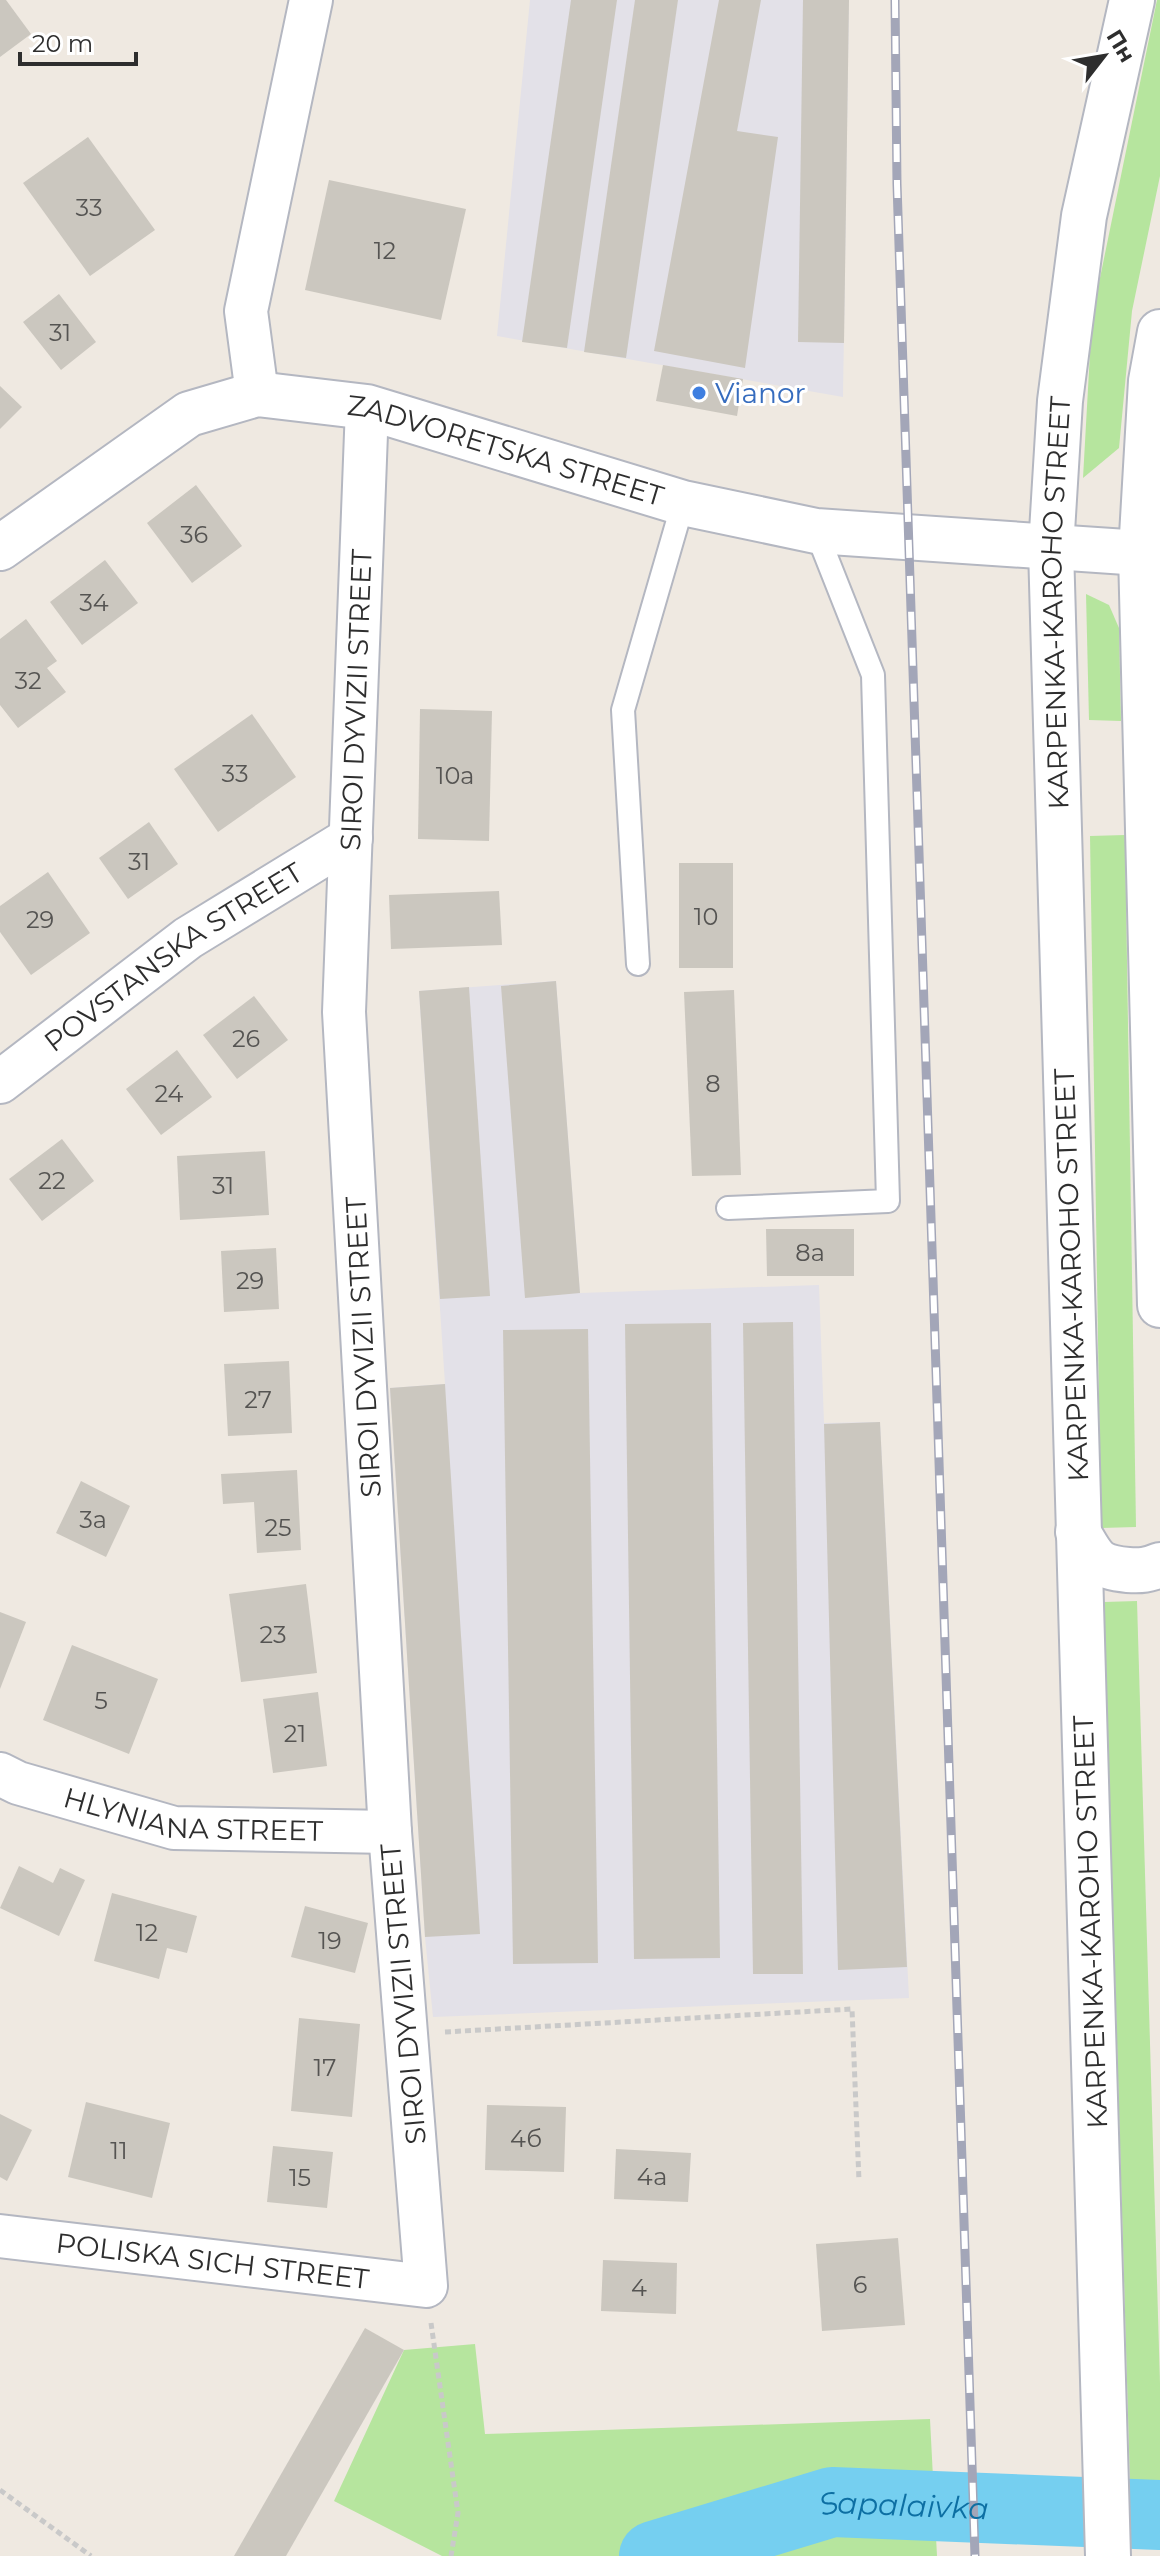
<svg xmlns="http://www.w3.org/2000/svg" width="1160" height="2556" font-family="Montserrat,sans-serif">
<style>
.industrial{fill:#e3e1e8}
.green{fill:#b6e59e}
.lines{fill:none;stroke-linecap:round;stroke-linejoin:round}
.river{stroke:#75cff0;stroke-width:70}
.building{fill:#cbc7bf}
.lane-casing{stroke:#b4b7c1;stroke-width:26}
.street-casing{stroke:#b4b7c1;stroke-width:46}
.secondary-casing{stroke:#b4b7c1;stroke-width:48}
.path{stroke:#c9c9c9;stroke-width:5;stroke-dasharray:6 4;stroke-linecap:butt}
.lane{stroke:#fff;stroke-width:22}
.street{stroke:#fff;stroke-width:42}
.secondary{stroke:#fff;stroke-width:44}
.rail-casing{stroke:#a3a6b8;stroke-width:9}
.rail{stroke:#fff;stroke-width:6;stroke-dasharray:18;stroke-linecap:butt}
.shop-dot{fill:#3f7fe0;stroke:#fff;stroke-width:3}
.labels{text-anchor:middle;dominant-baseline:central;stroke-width:6;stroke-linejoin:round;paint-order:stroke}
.number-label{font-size:24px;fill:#555452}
.shop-label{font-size:28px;fill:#366cbe;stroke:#fff;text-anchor:start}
.street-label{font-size:28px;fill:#2e2e2e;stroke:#fff}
.water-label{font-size:30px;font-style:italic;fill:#0d6fa3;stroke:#fff}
</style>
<rect width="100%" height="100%" fill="#efe9e1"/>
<g class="industrial">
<path d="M530 0H849L843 397 497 336Z"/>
<path d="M556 981 580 1293 819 1285 824 1423 880 1422 909 1998 433 2017 425 1937 390 1388 445 1384 419 991Z"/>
</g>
<g class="green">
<path d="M1157 0H1160V176L1132 311 1119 448 1083 478 1092 317Z"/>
<path d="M1086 594 1109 605 1119 628 1121 721 1089 720Z"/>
<path d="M1125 835 1136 1527 1101 1528 1090 836Z"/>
<path d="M1137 1601 1160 2383V2481L1130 2482 1104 1602Z"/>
<path d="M475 2344 485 2434 930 2419 937 2556H442L334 2501 404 2350Z"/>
</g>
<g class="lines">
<path class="river" id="s1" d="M654 2556 832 2502 1160 2515"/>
</g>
<g class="building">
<path d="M0 0H6L31 34 0 57Z"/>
<path d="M571 0H617L567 348 522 342Z"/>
<path d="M635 0H678L626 358 584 352Z"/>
<path d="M719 0H761L737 131 778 137 745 368 654 351Z"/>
<path d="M803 0H849L844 343 798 342Z"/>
<path d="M88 137 155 230 90 276 23 183Z"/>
<path d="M329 180 466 209 441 320 305 290Z"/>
<path d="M59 294 96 342 61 370 23 322Z"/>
<path d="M663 365 743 379 737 416 656 401Z"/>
<path d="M0 386 22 407 0 429Z"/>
<path d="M196 485 242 546 192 583 147 523Z"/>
<path d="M105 560 138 603 82 645 50 602Z"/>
<path d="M26 619 57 661 47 668 66 692 18 728 0 705V639Z"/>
<path d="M420 709 492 711 489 841 418 839Z"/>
<path d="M252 714 296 777 218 832 174 769Z"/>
<path d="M149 822 178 864 128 899 99 858Z"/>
<rect x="679" y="863" width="54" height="105"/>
<path d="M48 872 90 933 31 975 0 932V906Z"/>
<path d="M499 891 502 945 391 949 389 895Z"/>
<path d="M556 981 580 1293 525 1298 501 986Z"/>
<path d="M469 987 490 1296 440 1299 419 991Z"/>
<path d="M734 990 741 1175 692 1176 684 992Z"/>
<path d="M254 996 288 1040 237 1079 203 1035Z"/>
<path d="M177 1050 212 1097 161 1135 126 1089Z"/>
<path d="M62 1139 94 1181 42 1221 9 1179Z"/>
<path d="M265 1151 269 1215 180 1220 177 1156Z"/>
<path d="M766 1229H854V1276H767Z"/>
<path d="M276 1248 279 1309 224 1312 221 1251Z"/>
<path d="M793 1322 803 1974H753L743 1323Z"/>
<path d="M711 1323 720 1958 634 1959 625 1324Z"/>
<path d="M588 1329 598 1963 513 1964 503 1330Z"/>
<path d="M289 1361 292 1433 228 1436 224 1364Z"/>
<path d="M445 1384 480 1934 425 1937 390 1388Z"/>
<path d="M880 1422 907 1967 838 1970 824 1424Z"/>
<path d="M297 1470 301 1550 257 1553 254 1502 223 1504 221 1474Z"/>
<path d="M81 1481 130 1506 106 1557 56 1533Z"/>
<path d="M306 1584 317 1673 241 1682 229 1594Z"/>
<path d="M0 1612 26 1622 0 1689Z"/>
<path d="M72 1645 158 1679 129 1754 43 1720Z"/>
<path d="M318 1692 327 1766 273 1773 263 1699Z"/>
<path d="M19 1866 53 1883 60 1868 85 1880 59 1936 0 1908Z"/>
<path d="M112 1893 197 1916 187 1953 167 1948 159 1979 94 1961Z"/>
<path d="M305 1906 368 1923 355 1973 291 1957Z"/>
<path d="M299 2018 360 2024 352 2117 291 2111Z"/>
<path d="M86 2102 170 2123 152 2198 68 2177Z"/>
<path d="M487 2105 566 2107 564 2172 485 2170Z"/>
<path d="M0 2114 32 2130 7 2181 0 2177Z"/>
<path d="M273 2146 333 2152 327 2208 267 2202Z"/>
<path d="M616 2149 691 2153 688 2202 614 2199Z"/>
<path d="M898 2238 905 2325 822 2331 816 2244Z"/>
<path d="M603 2260 677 2263 676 2314 601 2311Z"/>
<path d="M365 2328 404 2350 286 2556H234Z"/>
</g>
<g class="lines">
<defs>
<g id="lane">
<path d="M638 964 623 710 683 503"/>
<path d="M728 1208 888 1201 873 675 816 531"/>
</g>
<g id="street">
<path d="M257 394 246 311 311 0"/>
<path id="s2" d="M0 1082 188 938 351 838"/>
<path id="s3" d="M0 1774 18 1783 174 1828 390 1832"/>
<path id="s4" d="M0 2236 426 2286 390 1832 344 1012 367 407"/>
</g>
<g id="secondary">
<path d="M1160 332 1151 381 1141 553 1160 1305"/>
<path id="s5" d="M0 548 189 414 257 394 367 407 683 503 816 531 1141 553"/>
<path d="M1078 1532C1094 1559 1095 1567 1128 1570 1141 1571 1148 1570 1160 1565"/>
<path id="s6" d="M1108 2556 1051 548 1060 401 1084 216 1132 0"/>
</g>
</defs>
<use href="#lane" class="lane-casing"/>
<use href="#street" class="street-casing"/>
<use href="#secondary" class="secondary-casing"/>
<g class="path">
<path d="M445 2032 852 2009 859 2181"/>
<path d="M431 2323 458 2513 451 2556"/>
<path d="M0 2490 91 2556"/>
</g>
<use href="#lane" class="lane"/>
<use href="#street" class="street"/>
<use href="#secondary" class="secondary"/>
<defs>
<path id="rail" d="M895 0 897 184 975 2556"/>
</defs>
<use href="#rail" class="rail-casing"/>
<use href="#rail" class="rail"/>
</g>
<circle class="shop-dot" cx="699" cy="393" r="8"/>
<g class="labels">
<g class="number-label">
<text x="89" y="207">33</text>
<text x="385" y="250">12</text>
<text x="60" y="332">31</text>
<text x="194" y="534">36</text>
<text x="94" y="602">34</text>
<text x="28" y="680">32</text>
<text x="235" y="773">33</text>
<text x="455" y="775">10а</text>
<text x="139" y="861">31</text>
<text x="706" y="916">10</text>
<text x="40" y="919">29</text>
<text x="246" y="1038">26</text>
<text x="713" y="1083">8</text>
<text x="169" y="1093">24</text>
<text x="52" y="1180">22</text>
<text x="223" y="1185">31</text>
<text x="810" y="1252">8а</text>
<text x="250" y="1280">29</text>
<text x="258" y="1399">27</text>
<text x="93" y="1519">3а</text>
<text x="278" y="1527">25</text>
<text x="273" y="1634">23</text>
<text x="101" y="1700">5</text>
<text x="295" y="1733">21</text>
<text x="147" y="1932">12</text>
<text x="330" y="1940">19</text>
<text x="325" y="2067">17</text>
<text x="526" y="2138">4б</text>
<text x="119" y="2150">11</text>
<text x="652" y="2176">4а</text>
<text x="300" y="2177">15</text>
<text x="860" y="2284">6</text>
<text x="639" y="2287">4</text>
</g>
<g class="shop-label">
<text x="715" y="393">Vianor</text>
</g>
<g class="street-label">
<text stroke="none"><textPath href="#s5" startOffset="558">ZADVORETSKA STREET</textPath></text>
<text stroke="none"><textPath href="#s6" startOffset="1954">KARPENKA-KAROHO STREET</textPath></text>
<text stroke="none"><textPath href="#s4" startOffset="2018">SIROI DYVIZII STREET</textPath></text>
<text stroke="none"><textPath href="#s2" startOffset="214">POVSTANSKA STREET</textPath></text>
<text transform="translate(1071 1275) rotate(-92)">KARPENKA-KAROHO STREET</text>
<text transform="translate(363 1347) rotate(-93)">SIROI DYVIZII STREET</text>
<text stroke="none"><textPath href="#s3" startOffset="200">HLYNIANA STREET</textPath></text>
<text transform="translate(1090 1922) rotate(-92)">KARPENKA-KAROHO STREET</text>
<text transform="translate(403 1994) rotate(-95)">SIROI DYVIZII STREET</text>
<text stroke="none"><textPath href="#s4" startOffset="214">POLISKA SICH STREET</textPath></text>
</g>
<g class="water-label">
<text stroke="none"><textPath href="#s1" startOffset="258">Sapalaivka</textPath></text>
</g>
</g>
<g transform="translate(1104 56) rotate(59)" stroke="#ffffff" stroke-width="6" paint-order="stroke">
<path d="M0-6L14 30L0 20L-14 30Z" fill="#2e2e2e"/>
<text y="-12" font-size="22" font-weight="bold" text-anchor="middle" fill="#2e2e2e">Пн</text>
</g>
<path d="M20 52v12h116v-12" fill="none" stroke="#2e2e2e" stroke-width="4"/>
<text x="32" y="52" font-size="24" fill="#2e2e2e" stroke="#ffffff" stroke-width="6" paint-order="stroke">20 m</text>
</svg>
